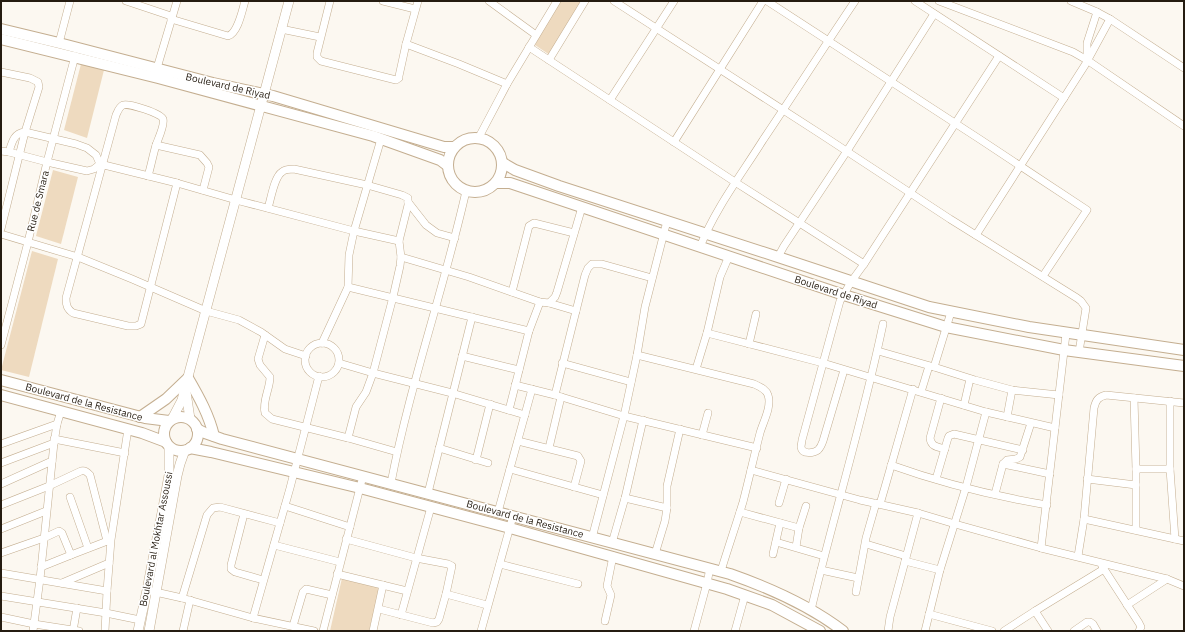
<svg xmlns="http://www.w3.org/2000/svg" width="1185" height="632" font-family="'IBM Plex Sans',sans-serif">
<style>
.green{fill:#eedabf}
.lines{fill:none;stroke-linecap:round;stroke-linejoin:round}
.minor-casing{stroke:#c4ae90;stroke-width:8}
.tertiary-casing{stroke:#c4ae90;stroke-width:10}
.secondary-casing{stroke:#c4ae90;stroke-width:12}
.minor{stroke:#fff;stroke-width:7}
.tertiary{stroke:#fff;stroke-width:9}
.secondary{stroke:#fff;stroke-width:10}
.labels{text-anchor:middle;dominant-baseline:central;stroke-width:3;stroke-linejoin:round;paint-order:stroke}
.street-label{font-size:10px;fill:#251c11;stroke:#fff}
</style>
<rect width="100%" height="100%" fill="#fcf8f1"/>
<g class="green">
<path d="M558 1H584L550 55 535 45Z"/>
<path d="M81 64 104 70 87 138 64 130Z"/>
<path d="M53 170 78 177 61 244 36 236Z"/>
<path d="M32 251 58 259 29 377 1 370Z"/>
<path d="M342 578 380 587 369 631H330Z"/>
</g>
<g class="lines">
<defs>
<g id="minor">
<path d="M126 1 171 16"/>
<path d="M330 1 317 53V57L321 61 396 80 399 78V76L406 44 418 1"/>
<path d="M383 1 415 9"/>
<path d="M489 1 536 35"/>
<path d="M614 1 822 135 950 219 1077 298 1081 301 1086 308 1079 352"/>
<path d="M767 1 981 140 1087 210 1043 276"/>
<path d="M915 1 1064 98"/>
<path d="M939 1 1073 52 1087 60 1184 126"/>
<path d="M1071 1 1097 12 1110 19 1184 68"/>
<path d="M171 19 228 36C238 33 242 11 245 1"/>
<path d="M281 29 320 37"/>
<path d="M59 43 70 1"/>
<path d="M406 44 459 64 507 84"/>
<path d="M529 47 735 182 864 264"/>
<path d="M549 60 585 1"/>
<path d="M1087 60V43L1097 12"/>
<path d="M157 68 177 1"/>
<path d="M1 72 30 78 38 82 39 87 25 132 1 229"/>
<path d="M610 100 674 1"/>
<path d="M479 137 507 84 557 1"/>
<path d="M674 142 763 1"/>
<path d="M156 145 200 155 207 163 209 167 203 190"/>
<path d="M1 151 9 152 47 162 87 171 94 169 100 164"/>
<path d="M9 152C12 142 14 133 25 132L76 144 87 148 96 155 100 164"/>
<path d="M100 164 177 183 236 200 354 231 399 241"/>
<path d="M148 176C151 166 153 155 156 145 158 139 165 125 163 119 161 113 128 103 123 105 119 107 118 111 116 115L66 298C66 305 67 309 73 313L128 326H136L141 324 177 183"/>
<path d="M408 202 426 225 437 233 455 238"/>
<path d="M268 208C271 199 274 177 282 172 285 169 290 169 294 169L367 185 402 195 408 198V205L399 241 401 257 400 266 393 297 373 373 366 392 356 407 348 438 397 452"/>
<path d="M1 234 78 257 132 279 206 311 239 320 261 332 285 349 306 356"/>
<path d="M976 235 1085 65 1110 19"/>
<path d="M700 247C715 209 741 175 763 140 794 94 824 47 855 1"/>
<path d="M401 257 469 277 540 302 549 303 555 297 557 292 582 207"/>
<path d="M778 257 784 246 847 151 934 14"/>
<path d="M348 287 529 331"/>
<path d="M512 292 529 226 534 223 574 233"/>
<path d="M549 303 576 311"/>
<path d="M707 333 823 363 986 412 1055 428"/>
<path d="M265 335 258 359 260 365 270 377C270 389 262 401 265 413L272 419 348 438"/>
<path d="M322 343 348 287 349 255 354 231 381 139"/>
<circle cx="322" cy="360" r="17"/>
<path d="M749 344 756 314"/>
<path d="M1 345 28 242 47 162 75 56"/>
<path d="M878 351 934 367 975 380 1012 390 1059 395"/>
<path d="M637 355 754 384C760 387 766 389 768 395 772 407 763 422 760 433 754 456 749 479 743 502 736 525 728 548 721 571"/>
<path d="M462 356 519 370"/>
<path d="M339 363 373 373 452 393 525 415"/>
<path d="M562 363 631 382"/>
<path d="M934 367 951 312"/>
<path d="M696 369 707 333 720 277 729 256"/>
<path d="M844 370 823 441C822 444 821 447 818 450 814 453 802 455 801 447 801 446 802 441 802 440L840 301 851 282 864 264 999 56"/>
<path d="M515 385 555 395 624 416 757 448"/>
<path d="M921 392 929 366"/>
<path d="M555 395 585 275 588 268 592 264H602L652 278"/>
<path d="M941 398 930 438C931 447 938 447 945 449"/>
<path d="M1134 398 1136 469V530"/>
<path d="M1170 401V469L1175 539"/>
<path d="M964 405 970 379"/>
<path d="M509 410 529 331 540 302"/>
<path d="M1007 417 1012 390"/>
<path d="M702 435 708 413"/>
<path d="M54 439 125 453"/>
<path d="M518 441 578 456 581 461 574 487"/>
<path d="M1 444 57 424"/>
<path d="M439 448 488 463"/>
<path d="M549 448 561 397"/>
<path d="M476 460 490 404"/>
<path d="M1 463 54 443"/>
<path d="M1003 464 1050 474"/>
<path d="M891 465C941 483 994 496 1047 505"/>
<path d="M510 469 603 495"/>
<path d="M1136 469H1170"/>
<path d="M751 470 860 500 918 513 955 524 1041 548 1167 579 1184 586"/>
<path d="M936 479 948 438 949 436 954 434 1023 450"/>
<path d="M1087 479 1136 485"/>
<path d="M391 483C410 384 444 289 466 191"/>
<path d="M1 484 52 461"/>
<path d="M428 493 472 317"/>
<path d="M995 494 1003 464 1007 460 1016 459 1020 457 1031 423"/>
<path d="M70 497 88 548"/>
<path d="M625 498 667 508"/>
<path d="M779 503 786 479"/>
<path d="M880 504 885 487 913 389"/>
<path d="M1 505 49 486 81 471C85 470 87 472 90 475L107 541"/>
<path d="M285 506 350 527"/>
<path d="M498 512 532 389"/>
<path d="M740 512 799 528"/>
<path d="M244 514 231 565V569L235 572 263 580"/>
<path d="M1084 519 1184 541"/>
<path d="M1 529 46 511"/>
<path d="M592 538 624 416 637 355 645 307 667 221"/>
<path d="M346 539 416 558 448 564 452 566 446 594 439 619 437 622 433 623 379 609"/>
<path d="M776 542 824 556"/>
<path d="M612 543 625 498 643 420"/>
<path d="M866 544 906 556"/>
<path d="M274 545 340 562"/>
<path d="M796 547 799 528 806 506"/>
<path d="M1041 548 1066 334"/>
<path d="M1 553 44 538 59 531 62 533 71 555 110 540"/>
<path d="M655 554 665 521 667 508V486L680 429"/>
<path d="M773 554 780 523"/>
<path d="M1078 556 1084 519 1094 408C1096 400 1098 397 1106 395L1184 403"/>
<path d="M905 561 940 570"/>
<path d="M500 564 578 584"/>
<path d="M1102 566 1139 623 1141 627 1139 631"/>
<path d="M41 567 71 555"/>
<path d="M821 570 858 578"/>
<path d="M1 573 107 591"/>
<path d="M337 574 407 591"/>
<path d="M62 583 109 563"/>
<path d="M151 591 182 598 253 618 314 631"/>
<path d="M856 592 866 538 876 503"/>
<path d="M446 594 487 605"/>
<path d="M1 596 106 613 140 620"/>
<path d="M182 598 207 515 213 508 220 507 280 523"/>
<path d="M1127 605 1167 579"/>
<path d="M811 610C834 514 863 420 883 324"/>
<path d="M1035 611 1048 631"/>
<path d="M929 614 992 631"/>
<path d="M401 615 431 507"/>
<path d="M1 617 34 624 79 631"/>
<path d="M253 618 290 488 319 376"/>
<path d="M605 621 611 595 607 586 613 556"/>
<path d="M293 626 303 592 306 589 332 595"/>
<path d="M33 631 40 579 54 443 57 424 61 411"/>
<path d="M73 631 77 608"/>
<path d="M105 631 107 591 111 540 128 429"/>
<path d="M183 631 190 600"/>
<path d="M323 631 363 476"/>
<path d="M373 631 383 585"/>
<path d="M481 631 513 516"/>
<path d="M694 631 707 583 710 568"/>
<path d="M735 631 745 595"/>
<path d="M888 631 890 617 918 513"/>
<path d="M925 631 940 570 966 487 986 412"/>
<path d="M1004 631 1035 611 1104 569"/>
<path d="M1074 631 1087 622H1090L1093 624 1097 631"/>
</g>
<g id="tertiary">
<path d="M186 392 190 419"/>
<path d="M172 419 182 400 185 388 289 1"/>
<path d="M138 631 147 590 165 497 169 475V446"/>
<path d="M149 631 177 476 180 464 185 450"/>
</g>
<g id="secondary">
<path d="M1 29 59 43 213 83 273 96 444 147H454"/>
<path d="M1 39 158 78 373 136 440 160 448 166"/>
<circle cx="475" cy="165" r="27"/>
<path d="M503 163 515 170 559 186 778 257 929 307 1029 327 1184 350"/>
<path d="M496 183H510L844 295 946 327 1064 350 1184 366"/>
<path d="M1 380 145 418 169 421"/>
<path d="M1 395 142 433 166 442"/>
<circle cx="181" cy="434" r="17"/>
<path d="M140 417 166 399 188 378C199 397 209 415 214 436"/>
<path d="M197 429 205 433 222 439 730 574C770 588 809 605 843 631"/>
<path d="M190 448 211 452 360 488 510 528 727 589 772 605 820 631"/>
</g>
</defs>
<use href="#minor" class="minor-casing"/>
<use href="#tertiary" class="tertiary-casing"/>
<use href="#secondary" class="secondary-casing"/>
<use href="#minor" class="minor"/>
<use href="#tertiary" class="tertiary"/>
<use href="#secondary" class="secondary"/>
</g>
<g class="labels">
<g class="street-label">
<text transform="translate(228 86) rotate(13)">Boulevard de Riyad</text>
<text transform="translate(38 201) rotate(-76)">Rue de Smara</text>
<text transform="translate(836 292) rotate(18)">Boulevard de Riyad</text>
<text transform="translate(84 402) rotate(15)">Boulevard de la Resistance</text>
<text transform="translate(525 519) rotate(15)">Boulevard de la Resistance</text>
<text transform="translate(156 539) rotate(-79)">Boulevard al Mokhtar Assoussi</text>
</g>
</g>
<rect width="1185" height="632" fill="none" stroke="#251c11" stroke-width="4"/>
</svg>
